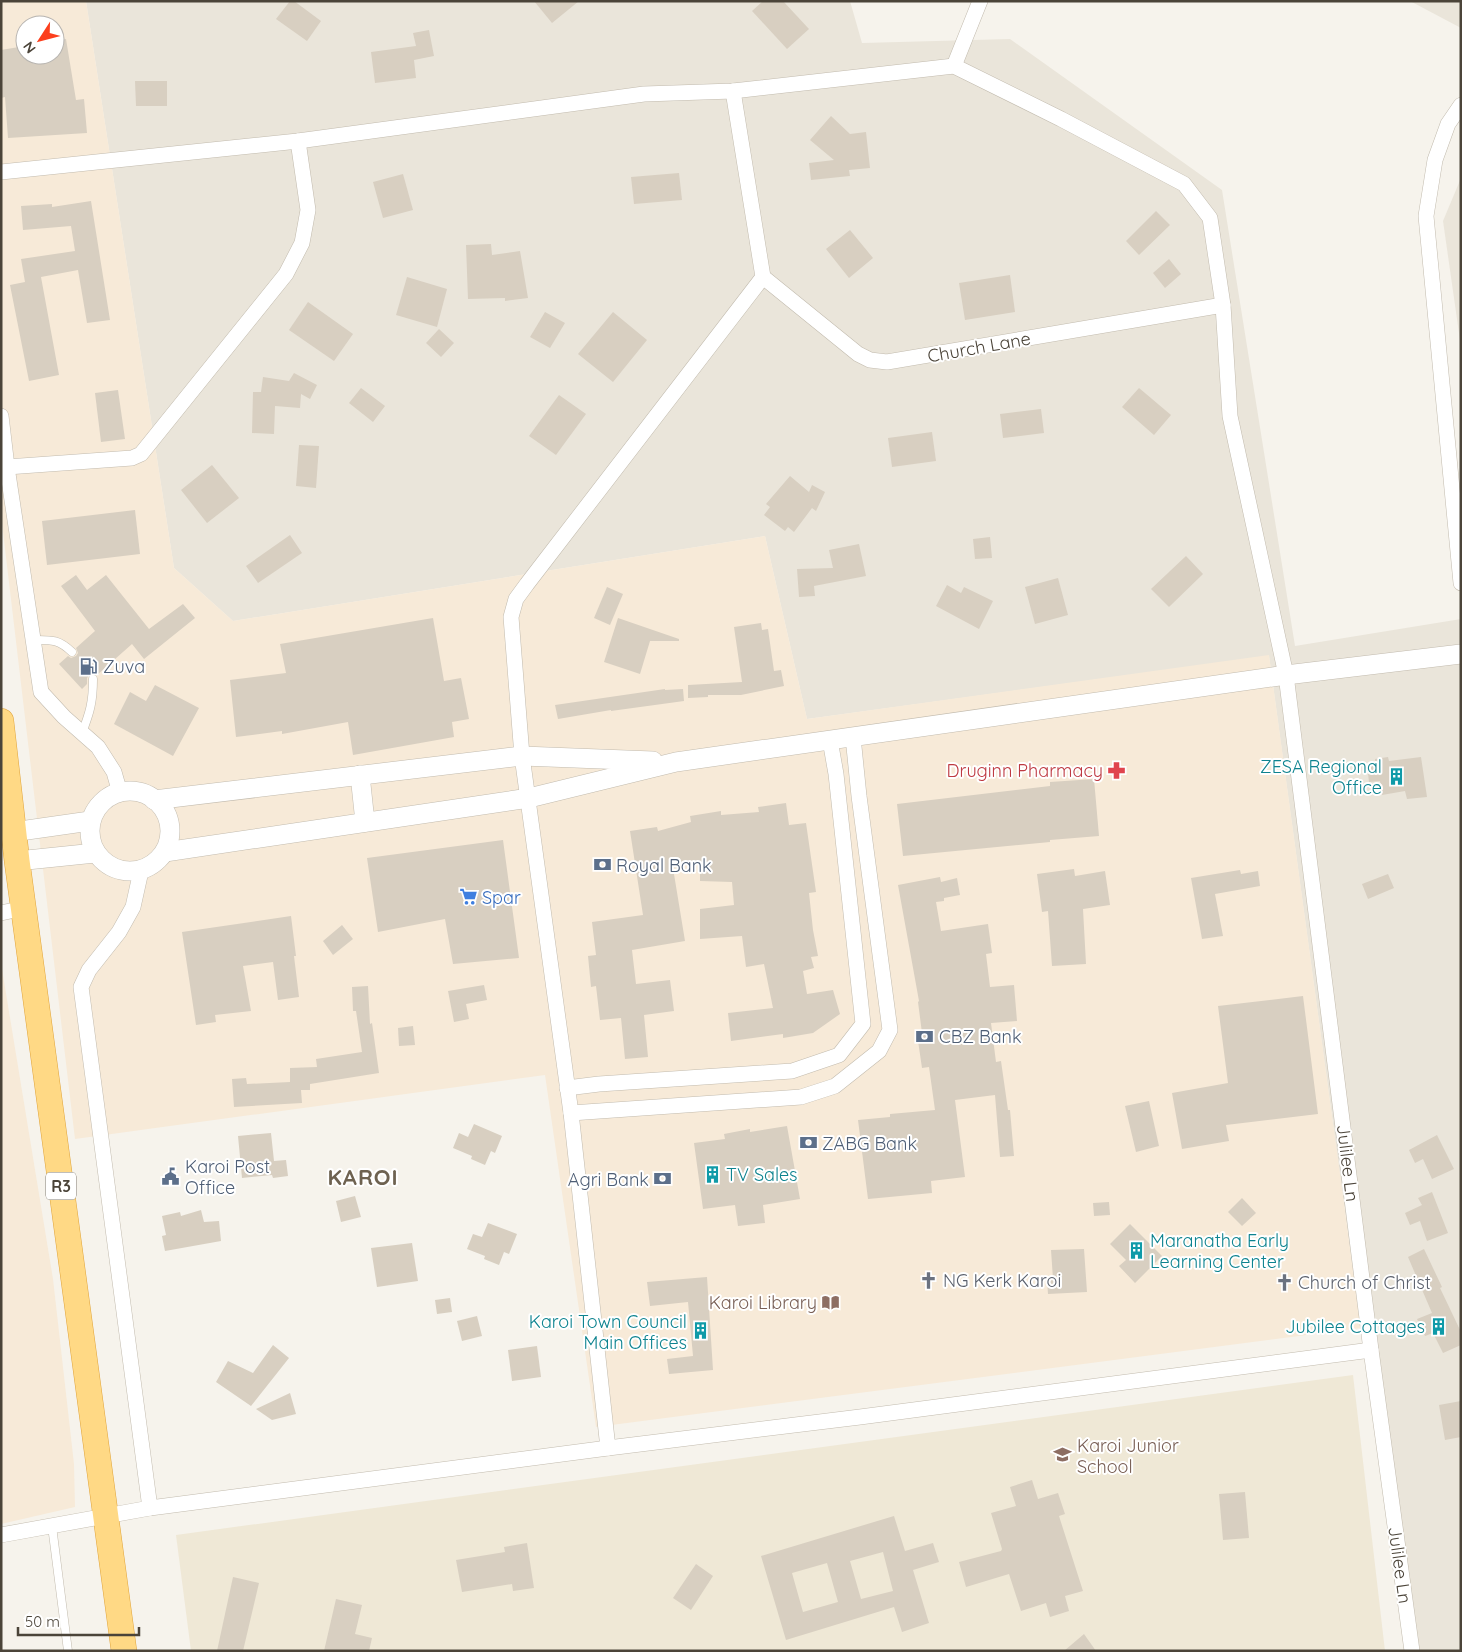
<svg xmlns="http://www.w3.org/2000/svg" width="1462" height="1652" font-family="Quicksand,sans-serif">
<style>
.residential{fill:#eae5da}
.commercial{fill:#f7ead8;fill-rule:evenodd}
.education{fill:#efe8d6}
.building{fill:#d8cfc1;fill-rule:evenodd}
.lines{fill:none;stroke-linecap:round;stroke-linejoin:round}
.service-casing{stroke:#c2bbae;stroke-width:9}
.minor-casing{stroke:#c2bbae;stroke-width:16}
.tertiary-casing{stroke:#c2bbae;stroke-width:20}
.trunk-casing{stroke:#e0a43c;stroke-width:26}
.service{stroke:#fff;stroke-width:8}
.minor{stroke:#fff;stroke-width:15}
.tertiary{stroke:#fff;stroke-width:19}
.trunk{stroke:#ffd985;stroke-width:25}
.labels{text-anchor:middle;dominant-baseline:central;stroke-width:4;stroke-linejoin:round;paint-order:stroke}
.shield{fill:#fff;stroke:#817c74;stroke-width:1}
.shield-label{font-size:16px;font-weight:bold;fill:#4b4439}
.street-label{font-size:18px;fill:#4b4439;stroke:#fff}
.service-label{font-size:18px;fill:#4e5e75;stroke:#fff;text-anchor:start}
.culture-label{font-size:18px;fill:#0d838f;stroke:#fff;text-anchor:end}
.health-label{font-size:18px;fill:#be3a42;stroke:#fff;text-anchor:end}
.shop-label{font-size:18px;fill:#366cbe;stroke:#fff;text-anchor:start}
.worship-label{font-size:18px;fill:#5b616d;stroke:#fff;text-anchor:start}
.education-label{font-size:18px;fill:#785e54;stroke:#fff;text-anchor:end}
.district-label{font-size:22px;font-weight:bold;letter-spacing:1px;fill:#6e6250;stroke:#fff}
</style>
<rect width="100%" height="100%" fill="#f6f3ec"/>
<g class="residential">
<path d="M86 1H850L862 43 1010 39 1222 190 1295 646 1461 619V1651H1405L1269 656 807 719 765 536 233 621 174 568Z"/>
<path d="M1410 1H1461V28Z"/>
<path d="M1461 178V347L1443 221Z"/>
</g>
<g class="commercial">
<path d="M1 1H86L174 568 233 621 765 536 807 719 1269 655 1361 1328 596 1427 545 1075 75 1139 1 515ZM25 25H55V55H25Z"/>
<path d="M1 963 53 1279 74 1464 75 1507 1 1524Z"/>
</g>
<path class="education" d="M1353 1375 1385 1651H191L176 1535Z"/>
<g class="building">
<path d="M290 1H294L321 21 307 41 276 19Z"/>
<path d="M534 1H579L552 23Z"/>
<path d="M763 1H783L809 29 787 49 752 11Z"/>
<path d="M429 30 434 56 414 60 416 78 375 83 371 52 416 46 413 33Z"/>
<path d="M66 39 76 100 84 99 87 133 8 138 5 97 1 98V50L25 46V55H55V41Z"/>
<path d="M135 81H167V106H136Z"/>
<path d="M831 116 850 134 866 132 870 168 849 170 850 176 811 180 809 163 834 160 810 140Z"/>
<path d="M679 173 682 200 634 204 631 177Z"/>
<path d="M403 174 413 210 383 218 373 182Z"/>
<path d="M91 201 110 320 87 323 78 270 41 277 59 375 29 381 10 285 25 282 21 259 75 251 71 226 23 230 21 206 52 204V207Z"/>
<path d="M1156 211 1170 225 1139 255 1126 241Z"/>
<path d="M850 230 873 258 849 278 826 249Z"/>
<path d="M491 244 492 255 520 251 528 298 505 301V298L468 299 466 245Z"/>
<path d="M1169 259 1181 274 1165 288 1153 273Z"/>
<path d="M1010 275 1015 312 965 320 959 283Z"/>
<path d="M407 277 447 289 437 327 396 315Z"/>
<path d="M308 302 353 334 334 361 289 330Z"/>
<path d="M545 312 565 323 550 348 530 337Z"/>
<path d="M613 312 647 340 613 382 578 354Z"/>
<path d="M439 329 454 343 441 357 426 343Z"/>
<path d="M294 373 317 385 310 399 301 394 300 408 275 406 274 434 252 433 253 392H261L263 377 289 381Z"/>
<path d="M361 388 385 406 373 422 349 403Z"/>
<path d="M1139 388 1171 415 1154 435 1122 407Z"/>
<path d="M118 390 125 439 101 442 95 393Z"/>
<path d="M559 395 586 414 556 455 529 436Z"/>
<path d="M1041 409 1044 433 1003 438 1000 414Z"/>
<path d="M932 432 936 461 892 467 888 438Z"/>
<path d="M299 445 319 446 316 488 296 486Z"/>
<path d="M212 465 239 498 207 523 181 490Z"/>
<path d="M790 476 809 492 812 485 825 492 816 511 812 508 794 532 788 527 785 531 764 515 770 507 766 504Z"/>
<path d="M135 510 140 554 47 565 42 521Z"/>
<path d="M290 535 302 553 258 583 246 566Z"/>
<path d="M990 537 992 558 975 559 973 539Z"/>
<path d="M859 544 866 576 814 586 815 596 799 597 797 569 833 568 829 550Z"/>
<path d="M1186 556 1203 574 1169 607 1151 589Z"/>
<path d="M76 575 87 590 106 575 149 629 183 604 195 618 144 659 132 644 97 675 94 673 90 674 87 678V684L82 689 59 664 68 656 71 658 76 656 78 653 76 648 95 631 61 586Z"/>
<path d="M1058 578 1068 615 1035 624 1025 587Z"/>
<path d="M947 585 961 593 964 587 993 601 979 629 936 606Z"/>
<path d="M607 587 623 594 610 625 594 618Z"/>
<path d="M433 618 444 681 461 678 469 719 452 722 454 737 353 755 348 722 282 734V731L236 737 230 680 286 673 280 644Z"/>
<path d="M618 618 679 639V641H650L640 674 604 662Z"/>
<path d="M761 623 762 630 768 629 774 671 781 670 784 686 741 695H708V697L688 698V685L742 682 734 627Z"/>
<path d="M155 685 199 708 173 756 114 724 130 692 146 701Z"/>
<path d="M665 689V690L683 689 684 701 611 711V710L558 719 555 705Z"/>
<path d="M1388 757 1389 761 1421 757 1427 797 1407 799 1405 791 1382 795 1380 781 1369 782 1367 765 1375 764V759Z"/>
<path d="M1094 779 1099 836 1050 840V842L903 856 897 804 1050 786V782Z"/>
<path d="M786 803 789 825 806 823 816 892 809 893 813 930 818 956 811 957 814 968 803 971 807 994 833 990 840 1014 813 1033 783 1038V1034L731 1041 728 1013 773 1008 764 964 746 967 742 936 700 939V909L734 905 732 882 700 881V861L673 868 685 941 632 950 636 984 670 980 674 1011 644 1015 648 1057 625 1059 621 1018 600 1020 596 986 591 987 588 956 596 955 592 922 643 915 630 831 657 827 658 831 691 822 690 816 721 811V815L759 812 758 807Z"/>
<path d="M503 840 519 958 453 964 445 919 378 932 367 858Z"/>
<path d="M1074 869 1075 876 1105 871 1110 905 1083 909 1086 964 1052 966 1048 911 1042 912 1037 874Z"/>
<path d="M1240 870 1241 874 1258 871 1260 886 1215 894 1223 936 1202 939 1191 878Z"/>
<path d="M1388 874 1394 888 1368 899 1362 884Z"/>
<path d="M940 877 941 882 957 878 960 895 944 898V901L936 902 941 931 988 924 992 953 986 954 990 987 1014 985 1017 1021 991 1023 996 1062 1001 1061 1008 1110H1010L1014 1156 1000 1157 995 1095 955 1100 965 1177 931 1181 932 1193 868 1199 858 1120 890 1117V1114L935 1110 929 1067 922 1068 917 1034 922 1033 918 1002 919 1001 898 885Z"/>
<path d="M291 916 296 956H294L299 997 278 1000 273 962 243 966 251 1011 215 1015 216 1022 196 1025 182 932Z"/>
<path d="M342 925 353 939 333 955 323 941Z"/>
<path d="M484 985 487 1000 466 1004 469 1019 454 1022 448 991Z"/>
<path d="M368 986 370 1024 372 1023 379 1073 310 1084V1090H301L302 1103 234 1107 232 1079 246 1078 247 1084 290 1082V1068L317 1067 316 1059 362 1052 356 1011H353L352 987Z"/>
<path d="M1303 996 1318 1114 1226 1125 1229 1141 1182 1149 1172 1093 1228 1083 1218 1006Z"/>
<path d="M413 1026 415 1045 399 1046 398 1028Z"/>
<path d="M1149 1101 1159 1146 1136 1152 1125 1106Z"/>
<path d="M474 1124 502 1136 495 1153 491 1151 485 1165 471 1159 472 1156 453 1148 459 1133 468 1137Z"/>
<path d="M787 1126 800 1199 763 1205 765 1223 738 1226 735 1205 703 1209 694 1143 725 1139 724 1134 750 1129V1132Z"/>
<path d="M271 1133 274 1161 286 1160 288 1176 273 1178 272 1175 242 1178 238 1136Z"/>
<path d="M1437 1135 1454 1169 1432 1179 1423 1159 1415 1163 1409 1150Z"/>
<path d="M1432 1192 1448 1233 1427 1241 1420 1221 1410 1225 1405 1213 1422 1205 1418 1198Z"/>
<path d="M355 1196 361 1217 341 1222 336 1201Z"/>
<path d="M1242 1198 1256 1213 1242 1226 1228 1212Z"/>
<path d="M1109 1202 1110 1215 1094 1216 1093 1203Z"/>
<path d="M201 1210 204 1222 219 1221 221 1241 165 1251 162 1236 166 1235 162 1216 180 1212 181 1216Z"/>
<path d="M488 1223 517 1234 509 1254 504 1252 499 1265 484 1259 485 1256 467 1249 473 1234 482 1237Z"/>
<path d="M1130 1224 1162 1256 1135 1283 1119 1266 1126 1260 1110 1244Z"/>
<path d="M412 1243 418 1281 377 1287 371 1248Z"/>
<path d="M1084 1249 1087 1292 1048 1294 1047 1280 1053 1279 1051 1250Z"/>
<path d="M1424 1249 1442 1287 1440 1288 1461 1332V1345L1443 1353 1433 1333 1425 1336 1417 1319 1432 1313 1408 1257Z"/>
<path d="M707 1277 713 1370 669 1374 667 1359 693 1356 688 1302 650 1306 647 1282Z"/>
<path d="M450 1298 452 1312 437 1314 435 1300Z"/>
<path d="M477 1316 482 1336 462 1341 457 1321Z"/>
<path d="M273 1345 289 1358 251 1406 216 1382 228 1361 253 1373Z"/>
<path d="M537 1346 541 1377 512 1381 508 1350Z"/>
<path d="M290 1393 296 1414 272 1420 256 1409Z"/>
<path d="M1461 1401V1437L1445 1440 1439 1405Z"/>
<path d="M1032 1480 1038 1499 1058 1493 1065 1514 1059 1516 1083 1591 1065 1596 1069 1611 1050 1617 1046 1603 1021 1611 1009 1574 966 1587 959 1562 1001 1551 1002 1549 991 1513 1016 1506 1010 1487Z"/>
<path d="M1245 1492 1249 1538 1223 1540 1219 1494Z"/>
<path d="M894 1516 905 1551 933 1543 939 1562 913 1570 929 1623 902 1632 894 1607 786 1640 761 1556ZM883 1552 893 1591 861 1599 850 1561ZM827 1563 838 1602 803 1612 792 1573Z"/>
<path d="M527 1543 534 1588 513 1591 512 1584 462 1592 456 1560 505 1552 504 1547Z"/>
<path d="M696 1564 713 1576 691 1610 673 1598Z"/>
<path d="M233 1577 259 1583 243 1651H217Z"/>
<path d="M336 1599 362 1605 355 1634 372 1638 369 1651H324Z"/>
<path d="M1084 1634 1096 1651H1064Z"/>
</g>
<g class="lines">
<defs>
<g id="service">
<path d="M33 640C52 640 58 639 72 652"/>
<path d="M82 733C90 712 93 702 93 679"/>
<path d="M52 1526 68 1651"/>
</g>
<g id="minor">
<path d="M954 66 980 1"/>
<path d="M1461 105 1448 124 1435 160 1426 216 1461 583"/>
<path d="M1 172 298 141 644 94 733 91 954 66 1061 119 1184 184 1210 218 1223 305 1230 416 1286 675 1371 1350 1412 1651"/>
<path d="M763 277 858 354 870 360 887 362 1223 305"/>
<path d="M1 416 7 467 41 692 64 717 98 747 114 772 120 793"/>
<path d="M7 467 132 458 141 454 286 274 302 243 308 210 298 141"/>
<path d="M141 871 133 907 119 932 89 970 81 987 150 1508"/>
<path d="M1 913 24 908"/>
<path d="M567 1088 599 1084 792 1071 839 1055 863 1024 836 774 830 740"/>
<path d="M571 1113 801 1097 835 1086 879 1051 890 1030 859 796 853 737"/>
<path d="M608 1448 571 1113 522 756 511 617 516 599 527 584 763 277 733 91"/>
<path d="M1 1535 150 1508 608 1448 860 1417 1371 1350"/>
</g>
<g id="tertiary">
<path d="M360 775 365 822"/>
<circle cx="130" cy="831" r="40"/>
<path d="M154 800 522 756 653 761"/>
<path d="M13 832 90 821"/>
<path d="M165 852 529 798 676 762 1286 675 1461 654"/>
<path d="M17 861 95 853"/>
</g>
<path id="trunk" d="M1 721 17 861 124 1651"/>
</defs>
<use href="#service" class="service-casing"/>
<use href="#minor" class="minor-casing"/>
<use href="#tertiary" class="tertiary-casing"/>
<use href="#trunk" class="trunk-casing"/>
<use href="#service" class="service"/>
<use href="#minor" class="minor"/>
<use href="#tertiary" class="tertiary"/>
<use href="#trunk" class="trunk"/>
</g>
<defs>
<symbol id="fuel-bare" viewBox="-9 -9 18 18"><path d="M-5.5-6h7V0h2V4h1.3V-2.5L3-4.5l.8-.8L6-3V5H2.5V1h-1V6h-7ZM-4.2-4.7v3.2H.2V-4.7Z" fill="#5c6f8a" stroke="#fff" stroke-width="2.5" paint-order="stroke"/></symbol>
<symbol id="pharmacy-bare" viewBox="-9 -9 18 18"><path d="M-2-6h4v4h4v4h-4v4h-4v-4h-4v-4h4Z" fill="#e0444e" stroke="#fff" stroke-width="2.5" paint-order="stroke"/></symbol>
<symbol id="building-bare" viewBox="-9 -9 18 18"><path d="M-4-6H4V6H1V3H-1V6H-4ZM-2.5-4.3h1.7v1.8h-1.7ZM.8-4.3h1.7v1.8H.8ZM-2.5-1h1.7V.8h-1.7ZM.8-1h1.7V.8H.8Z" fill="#0f9aa8" stroke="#fff" stroke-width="2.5" paint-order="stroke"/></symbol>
<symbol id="bank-bare" viewBox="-9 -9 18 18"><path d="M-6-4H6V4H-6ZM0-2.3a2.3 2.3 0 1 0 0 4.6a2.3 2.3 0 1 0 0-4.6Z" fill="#5c6f8a" stroke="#fff" stroke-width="2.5" paint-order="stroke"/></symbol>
<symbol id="supermarket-bare" viewBox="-9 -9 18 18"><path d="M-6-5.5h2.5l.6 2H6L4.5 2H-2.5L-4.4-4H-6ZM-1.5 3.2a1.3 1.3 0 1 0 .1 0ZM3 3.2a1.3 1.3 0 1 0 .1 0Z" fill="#3f7fe0" stroke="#fff" stroke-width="2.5" paint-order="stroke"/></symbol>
<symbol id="civic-bare" viewBox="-9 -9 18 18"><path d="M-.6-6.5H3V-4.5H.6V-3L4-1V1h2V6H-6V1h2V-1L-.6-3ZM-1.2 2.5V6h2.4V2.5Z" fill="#5c6f8a" stroke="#fff" stroke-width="2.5" paint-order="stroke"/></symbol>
<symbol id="church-bare" viewBox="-9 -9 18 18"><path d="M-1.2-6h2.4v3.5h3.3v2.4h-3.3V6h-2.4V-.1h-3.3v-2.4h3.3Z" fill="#6b7280" stroke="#fff" stroke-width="2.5" paint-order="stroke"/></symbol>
<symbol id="library-bare" viewBox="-9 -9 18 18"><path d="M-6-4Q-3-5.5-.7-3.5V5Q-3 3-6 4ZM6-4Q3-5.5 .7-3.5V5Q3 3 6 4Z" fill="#8d6e63" stroke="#fff" stroke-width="2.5" paint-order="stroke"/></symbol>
<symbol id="school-bare" viewBox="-9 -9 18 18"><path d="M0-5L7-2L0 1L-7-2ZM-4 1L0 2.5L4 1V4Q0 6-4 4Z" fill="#8d6e63" stroke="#fff" stroke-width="2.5" paint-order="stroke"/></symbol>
</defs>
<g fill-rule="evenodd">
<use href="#fuel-bare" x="76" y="654" width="25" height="25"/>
<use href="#pharmacy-bare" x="1104" y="758" width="25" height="25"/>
<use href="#building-bare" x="1384" y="764" width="25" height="25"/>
<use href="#bank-bare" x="590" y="852" width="25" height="25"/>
<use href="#supermarket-bare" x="456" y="884" width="25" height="25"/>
<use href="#bank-bare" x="912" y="1024" width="25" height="25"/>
<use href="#bank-bare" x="796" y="1130" width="25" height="25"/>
<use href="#building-bare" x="700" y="1162" width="25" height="25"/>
<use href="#civic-bare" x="158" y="1164" width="25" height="25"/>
<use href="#bank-bare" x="650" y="1166" width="25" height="25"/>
<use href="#building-bare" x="1124" y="1238" width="25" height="25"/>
<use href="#church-bare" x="916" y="1268" width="25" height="25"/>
<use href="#church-bare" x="1272" y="1270" width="25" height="25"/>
<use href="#library-bare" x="818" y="1290" width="25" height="25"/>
<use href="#building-bare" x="1426" y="1314" width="25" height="25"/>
<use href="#building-bare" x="688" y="1318" width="25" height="25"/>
<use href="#school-bare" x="1050" y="1442" width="25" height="25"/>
</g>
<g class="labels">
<rect class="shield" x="46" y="1172.5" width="30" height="27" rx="4"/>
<g class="shield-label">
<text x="61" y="1186">R3</text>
</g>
<g class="street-label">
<text transform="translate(979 347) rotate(-10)">Church Lane</text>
<text transform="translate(1348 1163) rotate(83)">Julilee Ln</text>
<text transform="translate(1400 1565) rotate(82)">Julilee Ln</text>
</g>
<g class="service-label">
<text x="103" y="666">Zuva</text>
<text x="616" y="865">Royal Bank</text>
<text x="939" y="1036">CBZ Bank</text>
<text x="822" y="1143">ZABG Bank</text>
<text x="185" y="1166">Karoi Post<tspan x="185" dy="21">Office</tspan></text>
<text x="649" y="1179" text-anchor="end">Agri Bank</text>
</g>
<g class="culture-label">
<text x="1382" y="766">ZESA Regional<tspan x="1382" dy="21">Office</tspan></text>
<text x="726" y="1174" text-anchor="start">TV Sales</text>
<text x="1150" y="1240" text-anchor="start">Maranatha Early<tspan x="1150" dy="21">Learning Center</tspan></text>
<text x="687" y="1321">Karoi Town Council<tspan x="687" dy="21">Main Offices</tspan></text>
<text x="1425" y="1326">Jubilee Cottages</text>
</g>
<g class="health-label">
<text x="1103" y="770">Druginn Pharmacy</text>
</g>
<g class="shop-label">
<text x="482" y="897">Spar</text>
</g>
<g class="worship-label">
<text x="943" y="1280">NG Kerk Karoi</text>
<text x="1298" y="1282">Church of Christ</text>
</g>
<g class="education-label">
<text x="817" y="1302">Karoi Library</text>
<text x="1077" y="1445" text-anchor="start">Karoi Junior<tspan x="1077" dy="21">School</tspan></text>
</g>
<g class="district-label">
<text x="363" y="1177">KAROI</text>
</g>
</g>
<rect width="1462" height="1652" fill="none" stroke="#4b4439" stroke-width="5"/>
<g transform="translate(40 40) rotate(234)"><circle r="24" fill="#ffffff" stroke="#b7b4b0"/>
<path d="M0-4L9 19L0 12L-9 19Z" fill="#fc3f1d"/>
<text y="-8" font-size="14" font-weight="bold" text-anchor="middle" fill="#4b4439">N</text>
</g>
<path d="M18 1627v8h121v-8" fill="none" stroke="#4b4439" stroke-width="2.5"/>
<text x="25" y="1627" font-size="15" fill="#4b4439" stroke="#ffffff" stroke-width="4" paint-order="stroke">50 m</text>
</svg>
